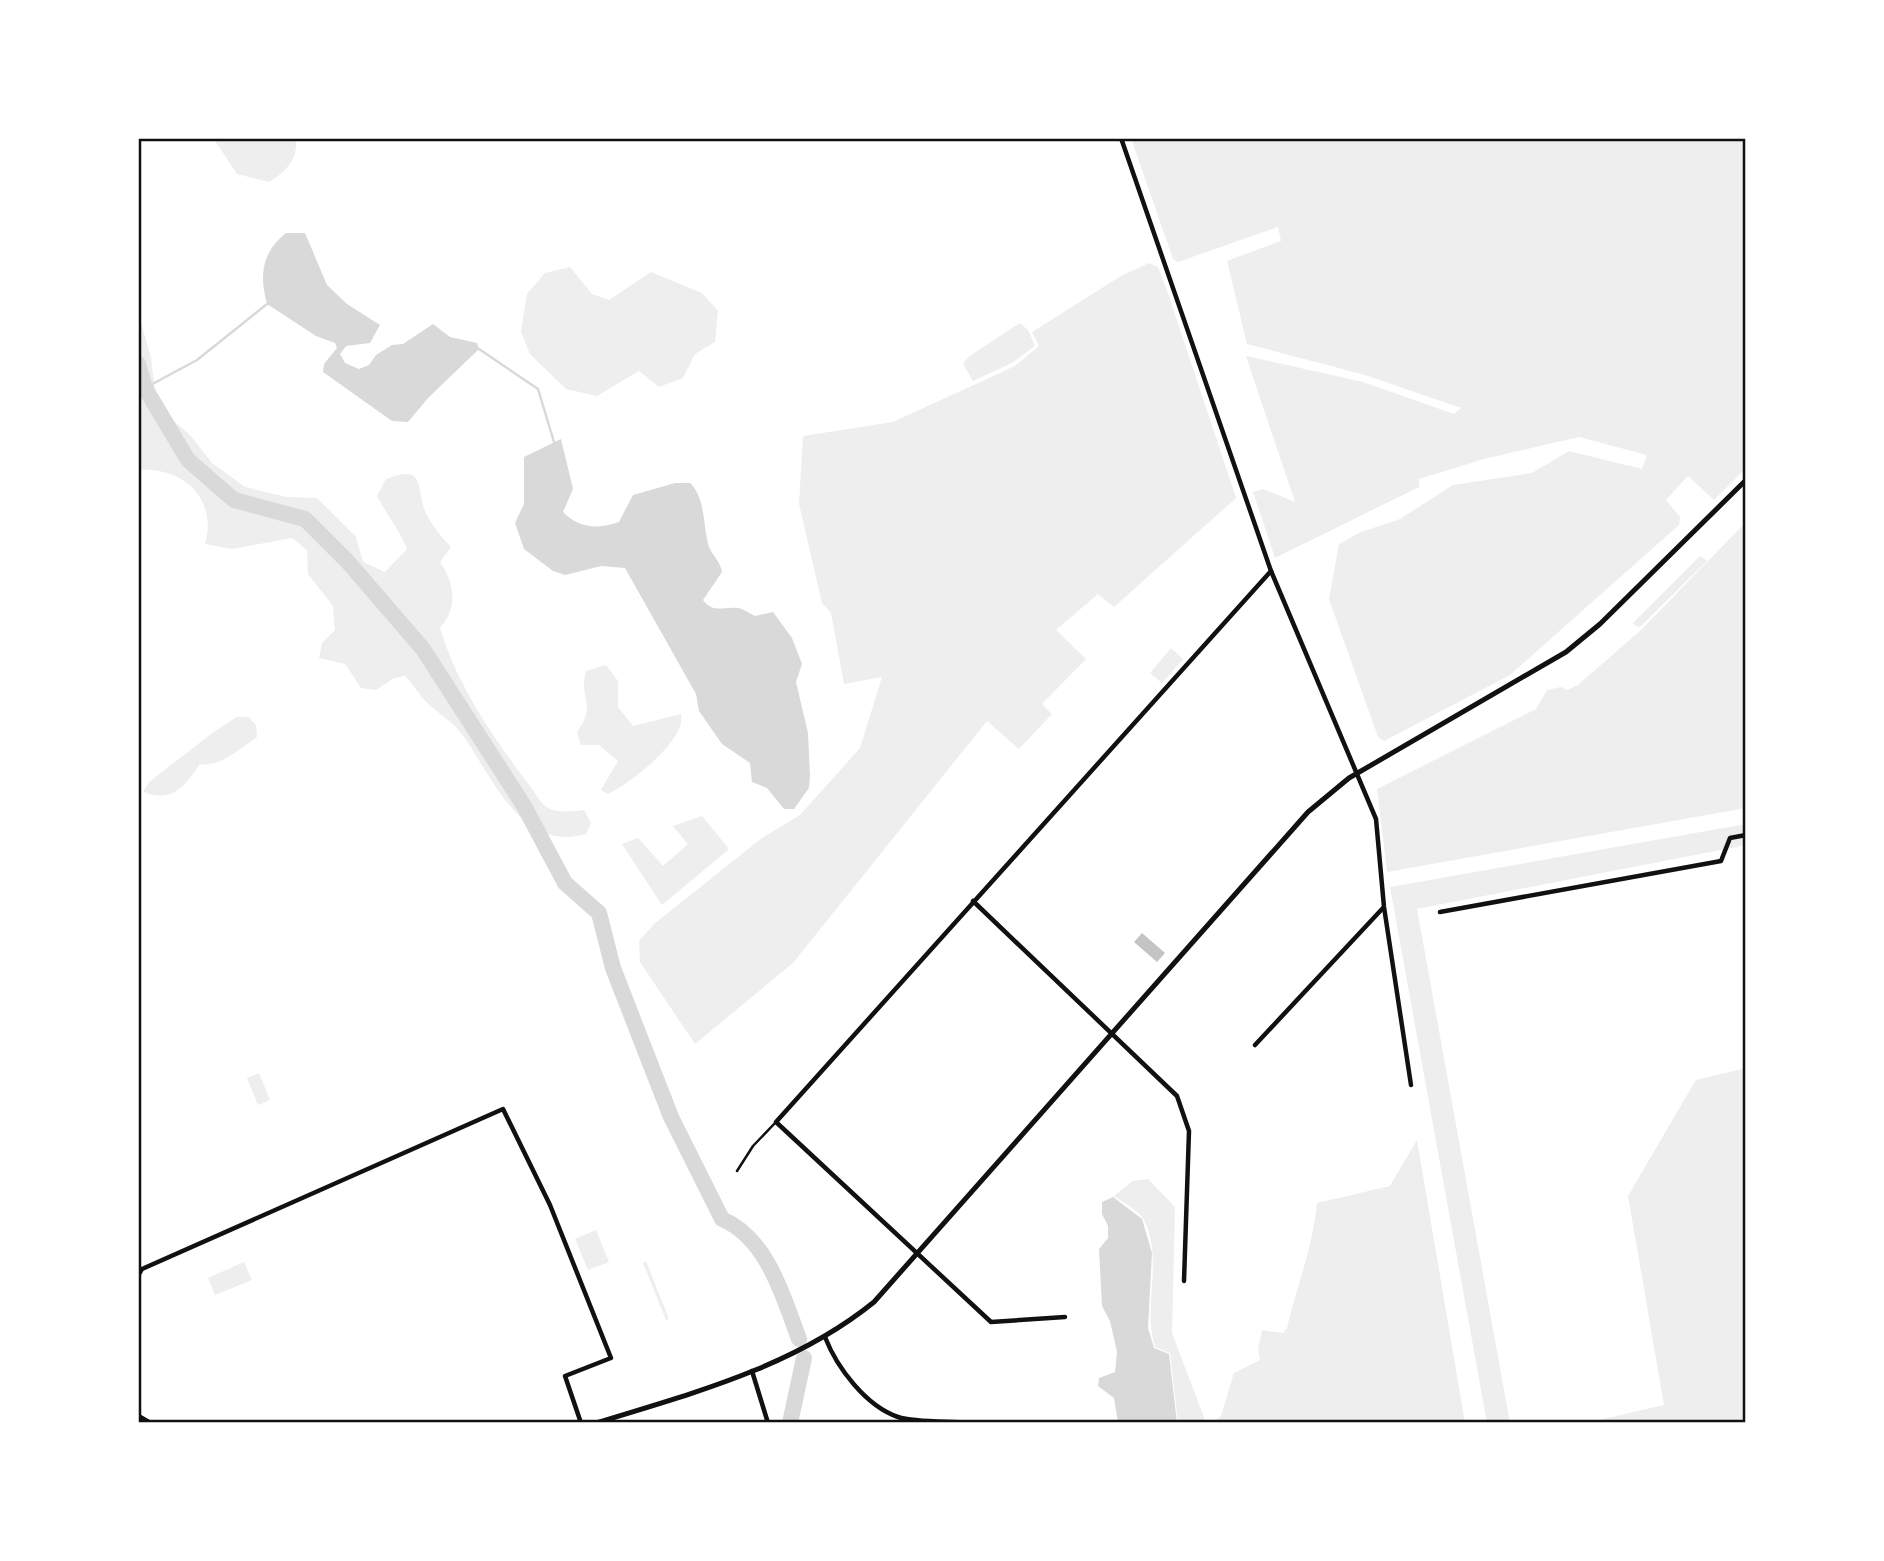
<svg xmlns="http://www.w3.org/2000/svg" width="1884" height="1561" font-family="'Alegreya Sans',sans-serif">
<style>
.green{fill:#eee}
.water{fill:#d9d9d9}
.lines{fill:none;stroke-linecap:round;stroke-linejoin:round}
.stream{stroke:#d9d9d9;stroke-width:2.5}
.river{stroke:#d9d9d9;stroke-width:16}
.building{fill:#c4c4c4}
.service{stroke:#111;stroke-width:2.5}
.minor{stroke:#111;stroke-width:4.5}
.tertiary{stroke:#111;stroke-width:5}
.neatline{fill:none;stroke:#111;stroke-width:2.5}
</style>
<rect width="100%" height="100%" fill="#fff"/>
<g class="green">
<path d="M213 138H296C298 159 286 172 269 182L237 174Z"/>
<path d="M1131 138H1746V468L1714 500 1688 476 1666 500 1680 517 1679 525 1510 675 1384 741 1378 737 1329 599 1339 544 1361 532 1400 519 1453 485 1532 473 1569 451 1642 469 1647 455 1579 437 1484 459 1419 479V487L1275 558 1253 492 1263 489 1295 502 1246 356 1363 382 1454 414 1461 408 1365 375 1247 344 1227 261 1281 241 1278 227 1178 262 1173 259Z"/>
<path d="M1149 263 1158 267 1169 296 1236 498 1114 607 1098 594 1056 630 1086 659 1042 704 1052 714 1019 749 987 721 793 963 695 1044 640 962 639 941 654 924 762 838 800 815 860 748 882 677 844 684 831 613 822 603 799 504 803 436 893 422 1015 366 1039 346 1032 332 1121 276Z"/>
<path d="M570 267 592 294 609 300 651 272 702 293 718 311 715 342 695 354 683 378 659 387 639 371 597 396 566 389 530 354 521 332 527 294 545 273Z"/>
<path d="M138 312 151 358 155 391 167 415 190 435 212 463 245 487 287 497 317 498 356 537 363 562 385 572 407 549C399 529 387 515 377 496L386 479C426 463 416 488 425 511 431 524 441 537 451 547L440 562C455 584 458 608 440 628 457 685 494 739 530 786 535 792 540 803 547 807 557 814 573 811 584 810L591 823 586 834C521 853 492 776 462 734 451 719 433 711 422 697 416 690 411 682 405 676L394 678 376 690 361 688 345 664 319 658 322 643 335 630 333 606 308 574 307 550 292 538 232 549 205 544C218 499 183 466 138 470Z"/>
<path d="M1020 323 1028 330 1035 346 1012 363 973 381 963 364 968 357Z"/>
<path d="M1746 522V808L1387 872 1377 789 1536 709 1547 690 1561 687 1567 690 1578 685 1642 629Z"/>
<path d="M1700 556 1707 561 1640 627 1636 626 1633 623Z"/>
<path d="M1171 648 1183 659 1162 683 1150 673Z"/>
<path d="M606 665 618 681V707L633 726 681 714C687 740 629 784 608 794L601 790 618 761 599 745H581L577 732C598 703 578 699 586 671Z"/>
<path d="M237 717H248L256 725 257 737C241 747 220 768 200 764 184 787 173 803 143 792L149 782 215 731Z"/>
<path d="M702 816 729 849 662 905 622 844 638 838 663 866 688 844 673 826Z"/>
<path d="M1746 824V845L1417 909 1510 1423H1487L1390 887Z"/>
<path d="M1746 1068V1423H1586L1664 1405 1628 1196 1696 1080Z"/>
<path d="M259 1073 270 1100 258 1105 247 1078Z"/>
<path d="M1417 1140 1465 1423H1211L1221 1416 1234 1373 1260 1360 1258 1349 1262 1330 1283 1333 1287 1328C1297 1286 1313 1246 1317 1203L1390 1186Z"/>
<path d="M1148 1179 1175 1207 1172 1333 1206 1423H1178L1170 1353 1155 1347C1142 1305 1164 1260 1144 1220 1139 1211 1123 1202 1114 1196L1133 1181Z"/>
<path d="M596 1230 609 1262 588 1270 575 1239Z"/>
<path d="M646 1261 669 1319 666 1320 643 1263Z"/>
<path d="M244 1262 252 1280 215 1295 208 1278Z"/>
</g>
<g class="water">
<path d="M286 233H305L327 285 347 304 380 325 370 343 346 346 340 354 345 363 359 369 369 365 376 355 392 345 403 344 433 324 450 337 477 343 479 349 428 398 408 422 392 421 323 372 324 364 337 348 335 343 316 336 267 304C259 275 262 252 286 233Z"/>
<path d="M561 439 573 489 563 512C579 529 599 529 619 522L633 495 675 483H690C706 498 703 529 709 547 713 556 720 561 722 572L703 600C714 614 723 606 738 608 744 609 749 613 755 616L773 612 792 638 802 664 796 682 808 733 810 776 809 788 794 809H784L767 788 752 782 750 763 722 744 699 711 696 694 625 568 601 566 565 575 553 571 524 549 515 523 524 504V457Z"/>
<path d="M1113 1197 1142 1219 1152 1253 1148 1328 1154 1348 1169 1354 1177 1423H1118L1114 1398 1098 1386 1099 1378 1115 1372 1117 1352 1110 1321 1102 1306 1099 1249 1108 1238V1226L1102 1214V1202Z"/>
</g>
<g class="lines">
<g class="stream">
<path d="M479 349 538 389 554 442"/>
<path d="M145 388 197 360 267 304"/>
</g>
<g class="river">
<path d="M138 364 145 388 188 460 234 500 305 519 348 562 423 649 524 806 565 883 599 913 613 968 671 1117 722 1219C767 1238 783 1296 799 1339"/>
<path d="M790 1423 804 1358"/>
</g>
</g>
<path class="building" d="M1142 933 1165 953 1157 962 1134 942Z"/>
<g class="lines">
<g class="service">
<path d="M737 1171 753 1146 776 1122"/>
<path d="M471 1422 473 1423"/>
</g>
<g class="minor">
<path d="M1121 138 1271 571 1376 819 1384 907 1411 1085"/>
<path d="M973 901 1177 1096 1189 1131 1184 1281"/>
<path d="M1440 912 1721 861 1730 838 1746 835"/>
<path d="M1255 1045 1383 908"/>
<path d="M138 1276 142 1269 503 1109 550 1205 611 1358 565 1376 581 1423"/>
<path d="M1065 1317 991 1322 776 1122 1271 571"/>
<path d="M825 1337C837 1368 866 1406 898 1417 916 1423 950 1421 969 1423"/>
<path d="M752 1371 768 1423"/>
</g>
<g class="tertiary">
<path d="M138 1416 150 1423"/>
<path d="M596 1423C693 1393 794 1367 874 1302L1308 812 1349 778 1566 652 1600 624 1746 480"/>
</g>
</g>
<rect width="1884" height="1561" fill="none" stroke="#ffffff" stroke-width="280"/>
<rect x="140" y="140" width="1604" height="1281" class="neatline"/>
</svg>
